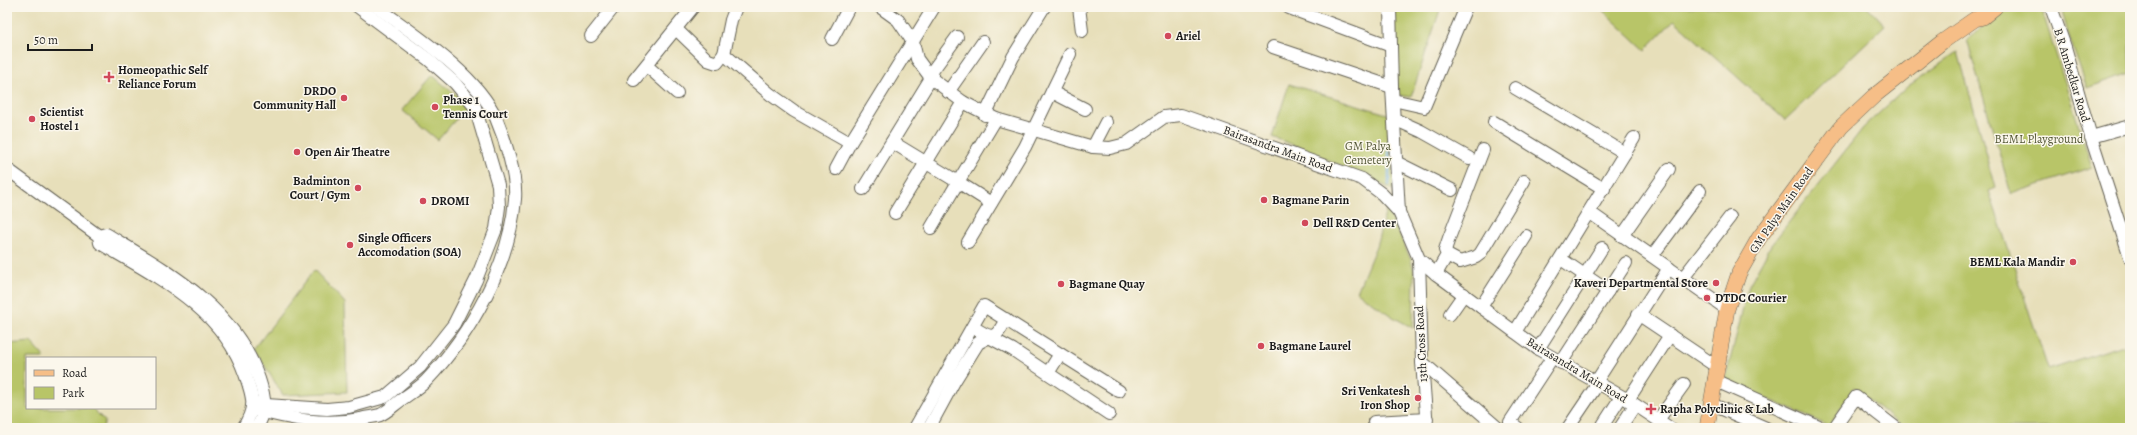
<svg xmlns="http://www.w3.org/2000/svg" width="2137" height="435" font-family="Alegreya,serif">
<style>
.green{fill:#b8c567;stroke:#6a7042}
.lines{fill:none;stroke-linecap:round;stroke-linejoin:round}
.stream{stroke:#6cabdf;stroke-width:2.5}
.minor-casing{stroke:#636053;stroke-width:14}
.major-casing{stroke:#636053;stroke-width:16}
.minor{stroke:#fff;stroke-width:12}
.major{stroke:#f6be87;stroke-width:15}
.poi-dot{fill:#d1495b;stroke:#fbf7ec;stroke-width:1.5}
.labels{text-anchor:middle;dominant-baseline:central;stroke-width:3;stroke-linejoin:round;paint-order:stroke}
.poi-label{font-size:12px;font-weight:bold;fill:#1c1c1c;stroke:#fbf7ec;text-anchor:start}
.street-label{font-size:12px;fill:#1c1c1c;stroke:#fbf7ec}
.park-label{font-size:12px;fill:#535736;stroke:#fbf7ec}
</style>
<rect width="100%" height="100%" fill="#fbf7ec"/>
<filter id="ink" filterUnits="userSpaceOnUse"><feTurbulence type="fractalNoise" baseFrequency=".025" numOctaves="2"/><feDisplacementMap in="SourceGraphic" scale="8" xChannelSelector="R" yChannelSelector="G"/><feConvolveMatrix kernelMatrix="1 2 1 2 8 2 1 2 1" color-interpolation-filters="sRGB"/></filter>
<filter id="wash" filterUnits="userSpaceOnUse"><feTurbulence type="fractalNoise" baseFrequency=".012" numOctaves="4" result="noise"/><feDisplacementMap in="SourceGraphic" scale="16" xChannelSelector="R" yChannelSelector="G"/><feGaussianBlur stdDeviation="0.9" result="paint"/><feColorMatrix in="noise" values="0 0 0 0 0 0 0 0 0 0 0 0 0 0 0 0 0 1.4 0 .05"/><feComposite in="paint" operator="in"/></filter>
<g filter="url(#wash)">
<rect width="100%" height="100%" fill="#e7dfba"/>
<g class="green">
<path d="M1393 7H1441L1411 97 1397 95Z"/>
<path d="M1599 7H1868L1885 25 1785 120 1674 20 1645 50Z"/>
<path d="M2005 7H2041L2092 167 2011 194 1967 40Z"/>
<path d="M2061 7H2130V73L2087 88 2069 37Z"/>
<path d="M1958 52 1996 188 1989 191 2048 369 2130 343V428H1904L1854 388 1829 426 1725 380 1749 285 1771 245 1863 128 1908 86Z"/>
<path d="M432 75 468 105 438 140 402 110Z"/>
<path d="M1289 84 1390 115 1394 190 1302 148 1272 137Z"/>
<path d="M1387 207 1411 260 1414 271 1413 328 1393 317 1357 292 1376 246Z"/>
<path d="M314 270 345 303 347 392 283 395 254 349Z"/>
<path d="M31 342 45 358H27V408H92L105 421 103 428H7V344Z"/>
</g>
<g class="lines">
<path class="stream" d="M1389 185V141"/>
</g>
</g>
<g filter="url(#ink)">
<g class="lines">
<defs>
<g id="minor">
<path d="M880 7 898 20 913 42 917 59 931 78 963 102 996 119 1093 147 1110 148 1126 144 1164 117 1181 115 1362 179 1382 194 1399 212 1419 259 1436 274 1538 349 1628 400 1670 428"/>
<path d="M1079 7 1082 31"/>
<path d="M1390 7 1392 87 1399 212"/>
<path d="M2051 7 2065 47 2091 137 2130 257"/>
<path d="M1289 8 1391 46"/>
<path d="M676 29 708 60 717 63 724 54 770 94 794 111 850 143 934 7"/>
<path d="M591 36 614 7"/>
<path d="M832 39 849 7"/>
<path d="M1273 47 1392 87"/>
<path d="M724 54 731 20 736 7"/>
<path d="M647 66 677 93"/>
<path d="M634 80 693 7"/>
<path d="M1515 88 1625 153"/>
<path d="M948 92 983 42"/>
<path d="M1052 92 1085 109"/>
<path d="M1393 100 1424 107 1466 7"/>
<path d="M985 115 1013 57 1044 7"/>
<path d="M1394 119 1421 131 1469 158"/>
<path d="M1494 122 1604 189"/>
<path d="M2091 137 2130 126"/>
<path d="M892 142 958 182 996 119"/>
<path d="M1093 147 1106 122"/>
<path d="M1396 162 1452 190"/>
<path d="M7 169 99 236 100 243C157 277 222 308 245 374 253 397 257 407 243 428"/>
<path d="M836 169 850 143"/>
<path d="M863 189 931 78 933 70 957 37"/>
<path d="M1589 212 1727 309"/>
<path d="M895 213 963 102"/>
<path d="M931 228 958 182 991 203"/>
<path d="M99 236 106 234C167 271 235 307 259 379 265 397 268 412 256 428"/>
<path d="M1622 236 1669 169"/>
<path d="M968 242 1025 147 1070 54"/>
<path d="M1447 255 1460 262 1476 257 1480 254 1524 181"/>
<path d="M1652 256 1700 191"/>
<path d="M1419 259 1422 362 1427 428"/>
<path d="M1561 259 1608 291"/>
<path d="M1436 274 1447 255 1445 250 1449 238 1483 150"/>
<path d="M1683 278 1730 217"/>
<path d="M1481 307 1526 236"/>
<path d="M1450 314 1464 294"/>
<path d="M1638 314 1717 367"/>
<path d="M973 327C992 339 995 341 1006 319"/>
<path d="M1515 332 1634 138"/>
<path d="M1538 349 1602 248"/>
<path d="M1422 362 1498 428"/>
<path d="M1561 363 1626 263"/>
<path d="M1048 373 1060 354"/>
<path d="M1714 380 1821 428"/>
<path d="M1628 400 1670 335"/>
<path d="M255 403 266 405 327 409 349 407 385 397 420 367 454 324 476 280 496 229 499 207 498 185 475 107 455 83 429 60 358 7"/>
<path d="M1711 404 1766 428"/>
<path d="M253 409C289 419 324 426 361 419 367 417 374 417 380 415 387 412 394 405 401 400 409 394 419 388 426 381 471 334 510 264 515 199 517 176 505 139 496 118 476 74 415 35 377 7"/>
<path d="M1658 420 1684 384"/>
<path d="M1374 422 1427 419"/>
<path d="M915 428 984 306 1119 391"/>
<path d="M929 428 955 380 978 343 989 337 1013 350 1109 414"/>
<path d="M1518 428 1510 422 1552 358"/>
<path d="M1568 428 1595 388 1596 382 1669 268"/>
<path d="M1601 428 1621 397"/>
<path d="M1620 428 1635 405"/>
<path d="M1834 428 1856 397 1896 428"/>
</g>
<path id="major" d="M1707 428 1727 309 1739 273 1759 238 1841 127 1874 96 1942 42 1975 19 1983 17 1995 7"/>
</defs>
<use href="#minor" class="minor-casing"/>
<use href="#major" class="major-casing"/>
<use href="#minor" class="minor"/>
<use href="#major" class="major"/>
</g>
</g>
<g class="poi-dot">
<circle cx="1168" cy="36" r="4"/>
<path d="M107 71h4v4h4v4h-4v4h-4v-4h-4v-4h4z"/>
<circle cx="344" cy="98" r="4"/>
<circle cx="435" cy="107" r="4"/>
<circle cx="32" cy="119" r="4"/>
<circle cx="297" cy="152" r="4"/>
<circle cx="358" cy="188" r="4"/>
<circle cx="1264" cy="200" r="4"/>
<circle cx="423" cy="201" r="4"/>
<circle cx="1305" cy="223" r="4"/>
<circle cx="350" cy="245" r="4"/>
<circle cx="2073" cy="262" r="4"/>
<circle cx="1716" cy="283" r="4"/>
<circle cx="1061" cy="284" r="4"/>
<circle cx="1707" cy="298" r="4"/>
<circle cx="1261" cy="346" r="4"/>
<circle cx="1418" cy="398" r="4"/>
<path d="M1649 403h4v4h4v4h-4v4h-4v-4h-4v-4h4z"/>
</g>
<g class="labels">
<g class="poi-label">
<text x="1176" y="36">Ariel</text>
<text x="118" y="70">Homeopathic Self<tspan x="118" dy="14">Reliance Forum</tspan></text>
<text x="336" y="91" text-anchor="end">DRDO<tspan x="336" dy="14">Community Hall</tspan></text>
<text x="443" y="100">Phase 1<tspan x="443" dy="14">Tennis Court</tspan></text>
<text x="40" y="112">Scientist<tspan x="40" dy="14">Hostel 1</tspan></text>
<text x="305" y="152">Open Air Theatre</text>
<text x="350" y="181" text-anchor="end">Badminton<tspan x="350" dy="14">Court / Gym</tspan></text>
<text x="1272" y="200">Bagmane Parin</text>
<text x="431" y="201">DROMI</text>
<text x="1313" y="223">Dell R&amp;D Center</text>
<text x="358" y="238">Single Officers<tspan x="358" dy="14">Accomodation (SOA)</tspan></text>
<text x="2065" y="262" text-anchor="end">BEML Kala Mandir</text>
<text x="1708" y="283" text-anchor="end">Kaveri Departmental Store</text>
<text x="1069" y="284">Bagmane Quay</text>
<text x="1715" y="298">DTDC Courier</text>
<text x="1269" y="346">Bagmane Laurel</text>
<text x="1410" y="391" text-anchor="end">Sri Venkatesh<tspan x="1410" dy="14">Iron Shop</tspan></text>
<text x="1660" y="409">Rapha Polyclinic &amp; Lab</text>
</g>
<g class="street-label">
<text transform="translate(2072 75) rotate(73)">B R Ambedkar Road</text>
<text transform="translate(1278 149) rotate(20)">Bairasandra Main Road</text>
<text transform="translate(1781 210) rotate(-55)">GM Palya Main Road</text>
<text transform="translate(1421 344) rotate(-93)">13th Cross Road</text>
<text transform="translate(1577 370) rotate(31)">Bairasandra Main Road</text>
</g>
<g class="park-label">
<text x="2039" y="139">BEML Playground</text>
<text x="1368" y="146">GM Palya<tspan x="1368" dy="14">Cemetery</tspan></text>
</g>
</g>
<rect width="2137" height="435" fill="none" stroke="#fbf7ec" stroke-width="24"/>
<rect x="26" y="357" width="130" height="52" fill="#fbf7ec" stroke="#a29f99"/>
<rect x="34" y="370" width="20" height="6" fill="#f6be87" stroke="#a29f99"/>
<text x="62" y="377" font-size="12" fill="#1c1c1c">Road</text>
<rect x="34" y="387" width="20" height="12" fill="#b8c567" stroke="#a29f99"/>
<text x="62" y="397" font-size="12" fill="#1c1c1c">Park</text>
<path d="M28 44v6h64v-6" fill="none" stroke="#1c1c1c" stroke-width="2"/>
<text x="34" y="44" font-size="12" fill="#1c1c1c" stroke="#fbf7ec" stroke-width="3" paint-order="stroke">50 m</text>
</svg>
